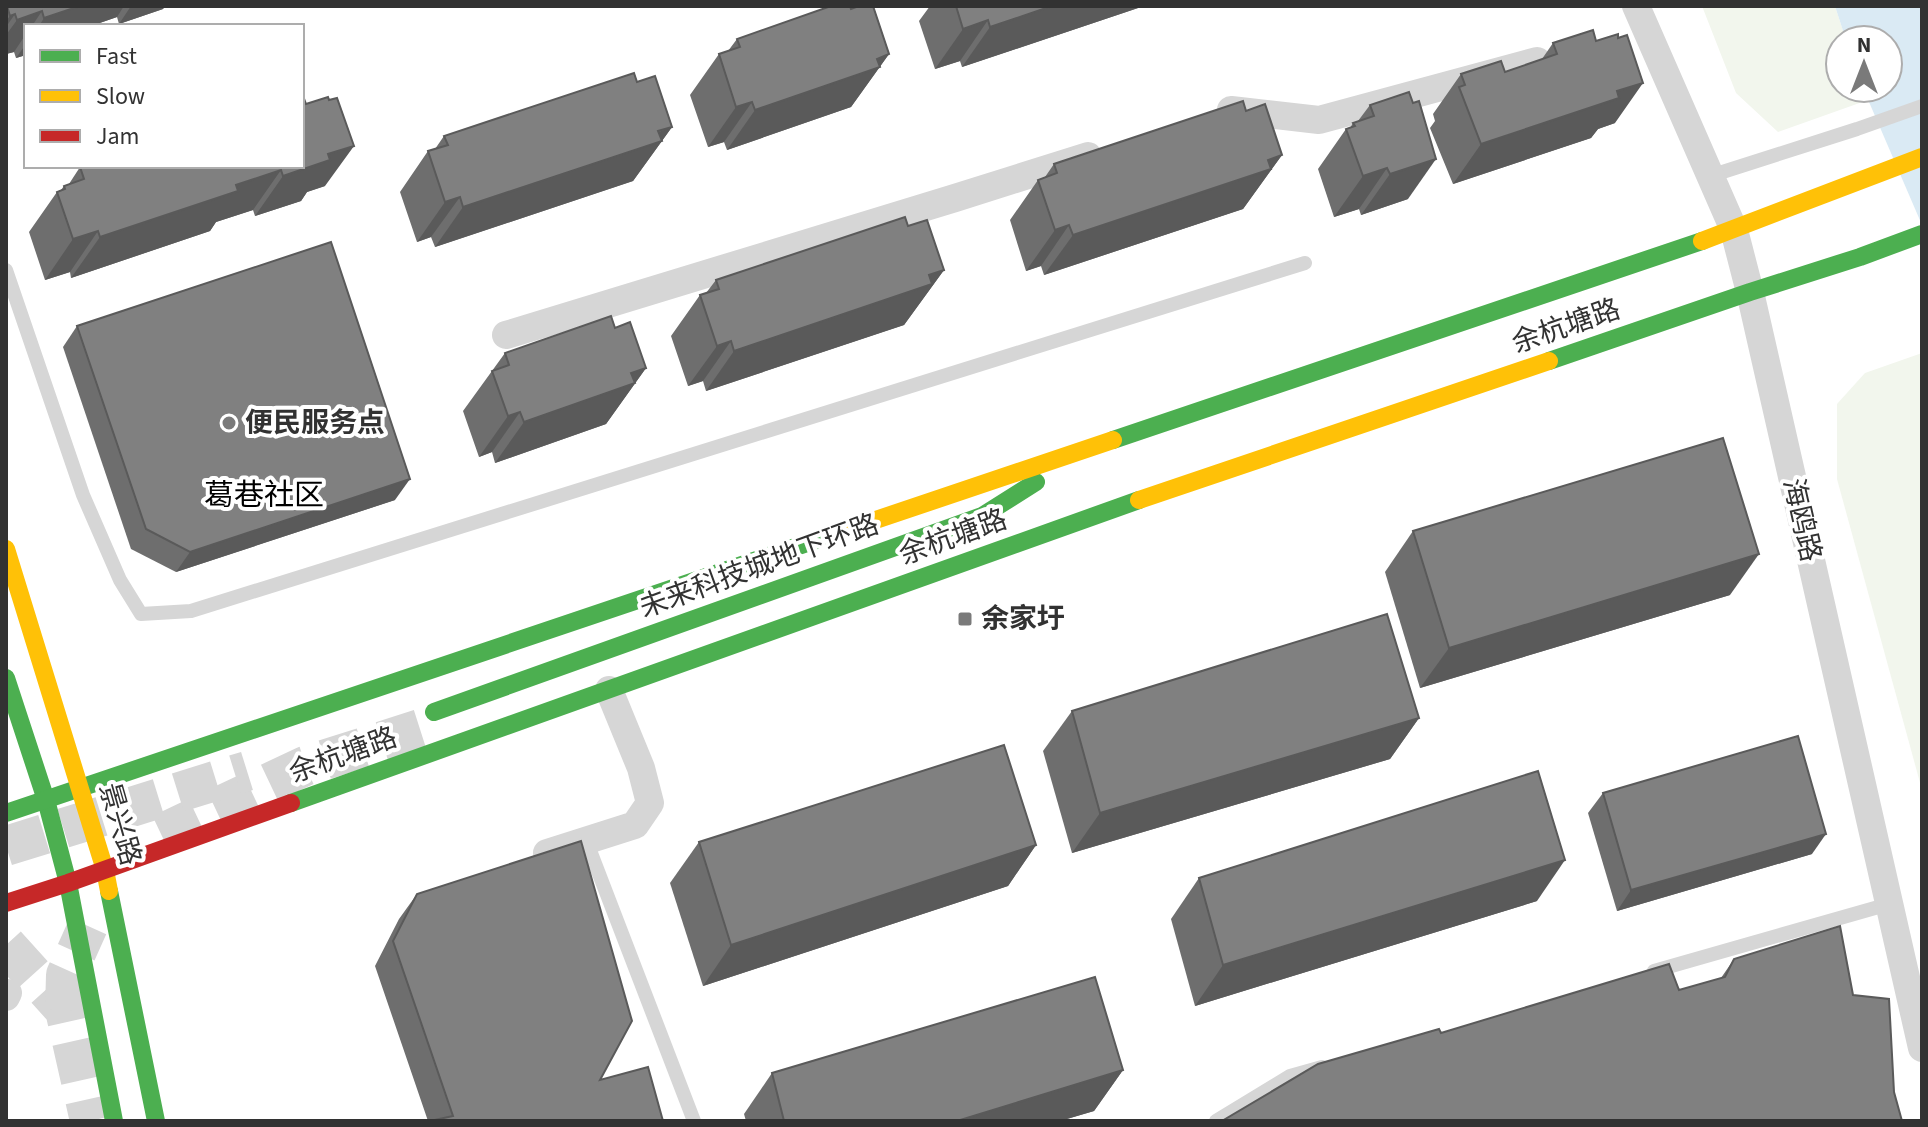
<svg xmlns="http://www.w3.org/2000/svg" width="1928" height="1127" font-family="'Source Sans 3','Noto Sans SC',sans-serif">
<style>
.green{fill:#f2f6ed}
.water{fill:#daeaf4}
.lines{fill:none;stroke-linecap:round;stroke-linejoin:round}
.secondary-tunnel{stroke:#d6d6d6;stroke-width:40;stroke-dasharray:40 20;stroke-linecap:butt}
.lane{stroke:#d6d6d6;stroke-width:14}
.street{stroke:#d6d6d6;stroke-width:28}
.fast{stroke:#4caf50;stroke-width:18}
.slow{stroke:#ffc107;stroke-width:18}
.jam{stroke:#c62828;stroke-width:18}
.wall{fill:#6e6e6e}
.shaded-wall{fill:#5a5a5a}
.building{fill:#808080;stroke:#5a5a5a;stroke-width:2}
.poi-dot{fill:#7a7a7a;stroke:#fff;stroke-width:3}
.labels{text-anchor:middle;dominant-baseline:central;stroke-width:8;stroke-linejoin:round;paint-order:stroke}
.street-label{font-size:28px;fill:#323232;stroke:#fff}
.poi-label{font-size:28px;font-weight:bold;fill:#323232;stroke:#fff;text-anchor:start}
.neighbourhood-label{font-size:30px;fill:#000;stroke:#fff}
</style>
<rect width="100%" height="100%" fill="#fff"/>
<g class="green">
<path d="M1702 6H1835L1846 40H1840V88H1863L1868 100 1778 132 1736 93Z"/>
<path d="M1922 353V790L1837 479V404L1865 373Z"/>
</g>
<path class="water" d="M1835 6H1922V225L1863 88H1888V40H1846Z"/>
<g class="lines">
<g class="secondary-tunnel">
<path d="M161 834 305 766 439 723"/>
<path d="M6 846 247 771"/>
<path d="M6 945 65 1010 90 1121"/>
<path d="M65 1010 66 975 88 926"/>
</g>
<g class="lane">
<path d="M1710 176 1857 129 1922 106"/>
<path d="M6 270 83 495 120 580 141 614 191 611 1305 263"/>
<path d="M586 840 694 1121"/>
<path d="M1654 971 1889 904"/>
<path d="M1216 1121 1290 1076 1322 1067"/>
</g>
<g class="street">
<path d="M1636 6 1734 230 1750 292 1922 1048"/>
<path d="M1231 110 1319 120 1537 61"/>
<path d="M506 335 955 198 1088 156"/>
<path d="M547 853 635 825 650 803 641 768 609 690"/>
<path d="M6 997 8 993"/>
</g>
<g class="fast">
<path d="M1549 361 1750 292 1860 257 1922 234"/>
<path d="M1113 440 1702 241"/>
<path d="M6 678 46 800 68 883 114 1121"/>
<path d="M434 712 982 516 1036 482"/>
<path d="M291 803 1139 500"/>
<path d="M6 813 843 531"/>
<path d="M109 891 156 1121"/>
</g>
<g class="slow">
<path d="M1702 241 1922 157"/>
<path d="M1139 500 1549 361"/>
<path d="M843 531 1113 440"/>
<path d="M6 549 105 870 109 891"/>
</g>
<path class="jam" d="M6 903 68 883 291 803"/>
</g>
<g class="wall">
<path d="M6 6H165L163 9 119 24 117 17 91 26H26V55L16 58 14 52 6 54Z"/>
<path d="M930 6H1144L962 67 960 61 935 69 919 21Z"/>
<path d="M851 9 889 54 851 107 727 150 724 142 708 147 690 95 719 54 728 51 737 39Z"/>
<path d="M1553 43 1615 123 1598 129 1591 138 1453 184 1430 128 1435 121 1433 114 1461 74 1505 72 1542 59Z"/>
<path d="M1370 105 1408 199 1361 215 1359 209 1334 217 1318 169 1346 129 1350 128 1353 123 1358 121Z"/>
<path d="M1246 111 1282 155 1243 209 1044 275 1041 266 1026 271 1010 220 1038 180 1045 177 1054 164Z"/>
<path d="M672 127 633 181 435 247 431 237 417 242 400 192 428 151 435 149 444 136Z"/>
<path d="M302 166 325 186 307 192 301 201 255 216 253 210 216 222 210 231 71 278 70 272 45 280 29 232 57 192 61 190 64 186 69 184 80 167Z"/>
<path d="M908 226 944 270 904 325 706 391 703 381 688 386 671 336 700 295 706 293 716 280Z"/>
<path d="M77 326 395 500 176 572 131 549 63 347Z"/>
<path d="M615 328 646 368 606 424 495 463 492 452 479 457 463 411 505 353Z"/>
<path d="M1413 531 1730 595 1420 688 1385 572Z"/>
<path d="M1072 711 1419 718 1390 759 1072 853 1043 751Z"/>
<path d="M1603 793 1812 854 1617 911 1588 813Z"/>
<path d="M699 842 1036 845 1008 886 703 986 670 883Z"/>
<path d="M1199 878 1537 901 1195 1006 1171 919Z"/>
<path d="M417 894 600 1080 663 1121H428L375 966 399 919Z"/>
<path d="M1734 959 1853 995 1894 1092 1441 1033 1679 990 1721 978Z"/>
<path d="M1123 1070 1094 1111 1060 1121H746L744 1114 772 1073Z"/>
</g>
<g class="shaded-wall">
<path d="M80 6H124L117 17 91 26H39L44 18Z"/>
<path d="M131 6H165L163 9 119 24Z"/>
<path d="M1052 6H1144L962 67 990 27Z"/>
<path d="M42 11 32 26H26V34L14 52 6 54V35L17 20Z"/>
<path d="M15 14 6 27V21L10 16Z"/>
<path d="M988 20 960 61 935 69 963 29Z"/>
<path d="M26 44V55L16 58Z"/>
<path d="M889 54 851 107 727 150 755 110Z"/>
<path d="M1643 83 1615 123 1598 129 1591 138 1453 184 1481 144 1617 91Z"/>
<path d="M752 102 724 142 708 147 736 107Z"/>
<path d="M672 127 633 181 435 247 463 207Z"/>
<path d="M354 146 325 186 307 192 301 201 255 216 283 176 328 154Z"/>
<path d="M1282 155 1243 209 1044 275 1073 235Z"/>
<path d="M1436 159 1408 199 1361 215 1390 174Z"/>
<path d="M1387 168 1359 209 1334 217 1363 176Z"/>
<path d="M281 170 253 210 216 222 210 231 71 278 100 237 236 185Z"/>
<path d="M460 197 431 237 417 242 445 202Z"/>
<path d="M1069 225 1041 266 1026 271 1055 230Z"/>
<path d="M98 231 70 272 45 280 73 239Z"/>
<path d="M944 270 904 325 706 391 734 351Z"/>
<path d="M731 341 703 381 688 386 717 346Z"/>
<path d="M646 368 606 424 495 463 524 422 631 373Z"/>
<path d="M520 412 492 452 479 457 508 416Z"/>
<path d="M410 479 395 500 176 572 190 552Z"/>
<path d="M1759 554 1730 595 1420 688 1449 648Z"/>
<path d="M1419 718 1390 759 1072 853 1100 813Z"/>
<path d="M1826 834 1812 854 1617 911 1631 890Z"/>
<path d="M1036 845 1008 886 703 986 731 945Z"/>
<path d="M1565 860 1537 901 1195 1006 1223 965Z"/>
<path d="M1123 1070 1094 1111 1060 1121H957Z"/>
</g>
<g class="building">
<path d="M7 6H80L44 18 42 11 17 20 15 14 10 16Z"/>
<path d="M831 6H850L851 9 859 6H873L889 54 877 59 880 67 755 110 752 102 736 107 719 54 740 47 737 39Z"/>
<path d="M956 6H1052L990 27 988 20 963 29Z"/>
<path d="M1593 30 1596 41 1618 34V38L1627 35 1643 83 1617 91 1619 98 1481 144 1459 87 1465 85 1461 74 1501 61 1505 72 1557 54 1553 43Z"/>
<path d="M634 73 637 82 655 76 672 127 658 131 662 141 463 207 460 197 445 202 428 151 448 145 444 136Z"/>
<path d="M1409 92 1413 103 1419 101 1436 159 1390 174 1387 168 1363 176 1346 129 1355 126 1353 123 1374 116 1370 105Z"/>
<path d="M302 93 306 104 328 97 329 100 337 98 354 146 328 154 330 160 283 176 281 170 236 185 238 191 100 237 98 231 73 239 57 192 65 189 64 186 84 179 80 167 84 166H302Z"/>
<path d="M1243 101 1246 111 1265 104 1282 155 1268 160 1271 169 1073 235 1069 225 1055 230 1038 180 1057 173 1054 164Z"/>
<path d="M905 217 908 226 927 220 944 270 929 275 932 284 734 351 731 341 717 346 700 295 719 289 716 280Z"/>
<path d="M331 242 410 479 190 552 146 529 77 326Z"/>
<path d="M611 316 615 328 630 322 646 368 631 373 635 383 524 422 520 412 508 416 492 371 509 365 505 353Z"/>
<path d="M1723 438 1759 554 1449 648 1413 531Z"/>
<path d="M1387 614 1419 718 1100 813 1072 711Z"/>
<path d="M1798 736 1826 834 1631 890 1603 793Z"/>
<path d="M1004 745 1036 845 731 945 699 842Z"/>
<path d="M1538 771 1565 860 1223 965 1199 878Z"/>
<path d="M581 841 632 1021 600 1080 648 1067 663 1121H430L453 1116 393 941 417 894Z"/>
<path d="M1840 926 1853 995 1889 999 1894 1092 1902 1121H1222L1318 1064 1439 1029 1441 1033 1669 964 1679 990 1725 977 1734 959Z"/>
<path d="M1095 977 1123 1070 957 1121H784L772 1073Z"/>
</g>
<g class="poi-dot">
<circle cx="229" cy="423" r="8"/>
<rect x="957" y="611" width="16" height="16" rx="4"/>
</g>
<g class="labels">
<g class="street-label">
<text transform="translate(1566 326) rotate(-19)">余杭塘路</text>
<text transform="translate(1802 520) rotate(77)">海鸥路</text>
<text transform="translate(953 537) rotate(-20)">余杭塘路</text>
<text transform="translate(759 566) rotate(-20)">未来科技城地下环路</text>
<text transform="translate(343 755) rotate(-20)">余杭塘路</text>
<text transform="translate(120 824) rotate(74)">景兴路</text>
</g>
<g class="poi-label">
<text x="245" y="423">便民服务点</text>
<text x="981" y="619">余家圩</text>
</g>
<g class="neighbourhood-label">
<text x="264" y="495">葛巷社区</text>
</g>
</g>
<rect width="1928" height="1127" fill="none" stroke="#323232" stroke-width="16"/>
<rect x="24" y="24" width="280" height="144" fill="#ffffff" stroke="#adadad" stroke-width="2"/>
<rect x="40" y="50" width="40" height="12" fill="#4caf50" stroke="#adadad" stroke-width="2"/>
<text x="96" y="64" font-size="24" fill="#323232">Fast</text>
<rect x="40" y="90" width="40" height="12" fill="#ffc107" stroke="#adadad" stroke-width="2"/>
<text x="96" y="104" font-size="24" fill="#323232">Slow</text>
<rect x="40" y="130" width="40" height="12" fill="#c62828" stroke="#adadad" stroke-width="2"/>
<text x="96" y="144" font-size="24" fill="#323232">Jam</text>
<g transform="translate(1864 64)"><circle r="38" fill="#ffffff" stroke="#adadad" stroke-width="2"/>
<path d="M0-6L14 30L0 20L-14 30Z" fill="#7a7a7a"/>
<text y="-12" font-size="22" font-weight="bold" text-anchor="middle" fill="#323232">N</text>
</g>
</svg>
